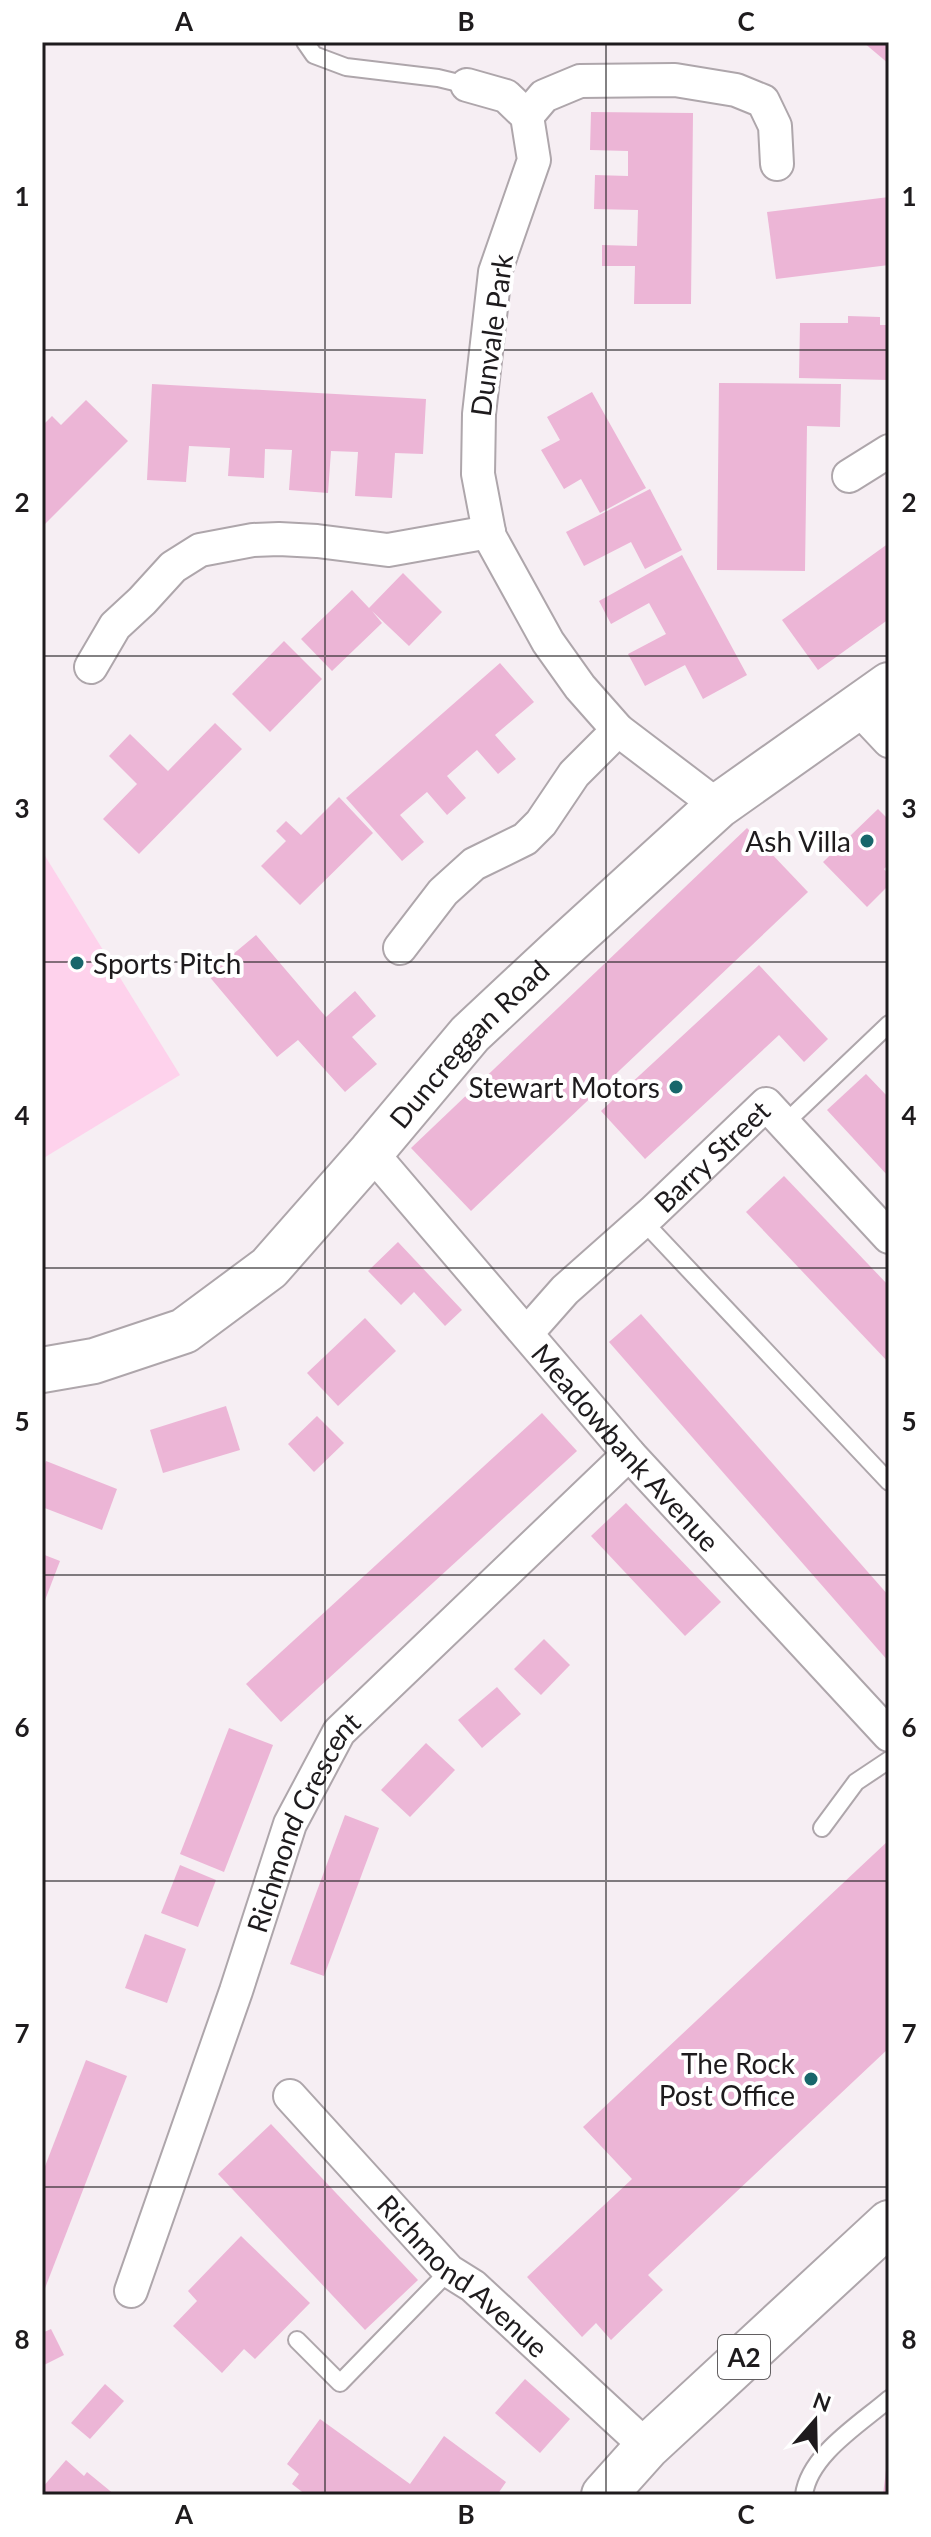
<svg xmlns="http://www.w3.org/2000/svg" width="931" height="2537" font-family="Lato,sans-serif">
<style>
.green{fill:#fed2ec}
.building{fill:#ecb5d6}
.lines{fill:none;stroke-linecap:round;stroke-linejoin:round}
.lane-casing{stroke:#aea6ab;stroke-width:20}
.street-casing{stroke:#aea6ab;stroke-width:36}
.secondary-casing{stroke:#aea6ab;stroke-width:48}
.highway-casing{stroke:#aea6ab;stroke-width:48}
.lane{stroke:#fff;stroke-width:16}
.street{stroke:#fff;stroke-width:32}
.secondary{stroke:#fff;stroke-width:44}
.highway{stroke:#fff;stroke-width:44}
.grid{fill:none;stroke:#1e1b1d;stroke-width:2;stroke-opacity:0.55}
.poi-dot{fill:#18666b;stroke:#fff;stroke-width:3}
.labels{text-anchor:middle;dominant-baseline:central;stroke-width:8;stroke-linejoin:round;paint-order:stroke}
.shield{fill:#fff;stroke:#625f61;stroke-width:2}
.shield-label{font-size:26px;font-weight:bold;fill:#1e1b1d}
.street-label{font-size:28px;fill:#1e1b1d;stroke:#fff}
.poi-label{font-size:28px;fill:#1e1b1d;stroke:#fff;text-anchor:end}
.neatline{fill:none;stroke:#1e1b1d;stroke-width:3}
.grid-label{font-size:26px;text-anchor:middle;font-weight:bold;fill:#1e1b1d}
</style>
<rect width="100%" height="100%" fill="#f6eef3"/>
<path class="green" d="M42 851 180 1075 42 1159Z"/>
<g class="building">
<path d="M863 42H889V64Z"/>
<path d="M591 112 693 113 691 304H634L635 266H602V245L637 246 638 210 594 209 595 175 628 176V151L590 150Z"/>
<path d="M889 197V265L776 279 767 212Z"/>
<path d="M848 316 880 317V325H889V380L799 378 800 323H848Z"/>
<path d="M719 383 841 384 840 427 807 426 805 571 717 570Z"/>
<path d="M152 384 426 399 423 454 395 453 392 498 355 496 358 452 331 451 328 493 289 490 292 450 265 449 264 478 228 476 230 448 189 446 186 482 147 480Z"/>
<path d="M592 392 646 488 600 513 581 479 564 489 541 450 560 440 547 417Z"/>
<path d="M86 400 128 441 42 527V426L52 416 61 425Z"/>
<path d="M650 489 682 550 645 569 631 542 584 566 566 532Z"/>
<path d="M889 543V619L818 670 782 620Z"/>
<path d="M682 555 747 675 703 699 685 665 645 686 628 654 666 634 649 603 611 624 599 601Z"/>
<path d="M403 573 442 612 409 646 372 611 382 623 332 671 301 639 352 590 369 608Z"/>
<path d="M284 641 322 679 270 732 232 694Z"/>
<path d="M500 663 534 702 495 735 516 759 498 774 477 750 447 776 466 798 447 815 427 792 400 815 424 842 402 861 346 798Z"/>
<path d="M215 723 242 749 139 854 103 819 137 784 109 756 130 734 168 771Z"/>
<path d="M339 797 373 833 300 905 261 866 286 841 276 831 286 821 301 835Z"/>
<path d="M878 809 889 820V864L884 869 889 875V885L867 907 823 862Z"/>
<path d="M747 828 808 892 471 1211 411 1148Z"/>
<path d="M256 935 326 1017 355 991 376 1016 352 1037 377 1064 345 1092 298 1040 277 1057 208 975Z"/>
<path d="M759 965 828 1039 804 1062 779 1035 645 1159 601 1111Z"/>
<path d="M866 1074 889 1098V1177L827 1110Z"/>
<path d="M784 1176 889 1286V1363L746 1212Z"/>
<path d="M398 1242 462 1310 445 1326 414 1292 401 1305 368 1271Z"/>
<path d="M641 1314 889 1596V1662L609 1342Z"/>
<path d="M365 1318 396 1351 338 1406 307 1373Z"/>
<path d="M226 1406 240 1450 163 1473 150 1430Z"/>
<path d="M542 1413 577 1451 281 1722 246 1684Z"/>
<path d="M317 1416 344 1443 314 1472 288 1444Z"/>
<path d="M46 1461 117 1489 102 1530 42 1507V1472Z"/>
<path d="M626 1503 721 1602 685 1636 591 1536Z"/>
<path d="M42 1554 60 1561 42 1608Z"/>
<path d="M544 1639 570 1665 541 1695 514 1669Z"/>
<path d="M497 1687 521 1714 482 1748 458 1720Z"/>
<path d="M229 1728 273 1745 224 1872 180 1854Z"/>
<path d="M426 1743 455 1770 410 1817 381 1790Z"/>
<path d="M345 1815 379 1828 324 1976 290 1964Z"/>
<path d="M889 1840V2048L648 2275 663 2290 611 2340 596 2323 582 2337 527 2277 632 2179 583 2127Z"/>
<path d="M180 1865 216 1880 198 1927 161 1913Z"/>
<path d="M145 1934 186 1949 167 2003 125 1988Z"/>
<path d="M86 2060 127 2076 42 2296V2174Z"/>
<path d="M271 2124 418 2280 365 2330 218 2174Z"/>
<path d="M241 2236 310 2303 255 2359 244 2349 222 2373 173 2326 197 2301 188 2291Z"/>
<path d="M51 2329 64 2355 42 2366V2333Z"/>
<path d="M525 2379 570 2419 540 2453 495 2413Z"/>
<path d="M105 2384 124 2401 90 2439 71 2423Z"/>
<path d="M320 2419 410 2484 444 2436 506 2482 497 2495H306L292 2484 299 2474 287 2464Z"/>
<path d="M66 2460 84 2476 87 2472 115 2495H42V2488Z"/>
<path d="M886 2470H889V2495H883Z"/>
</g>
<g class="lines">
<defs>
<g id="lane">
<path d="M305 42 314 55 346 67 438 78 467 85"/>
<path d="M784 1124 889 1024"/>
<path d="M643 1221 889 1482"/>
<path d="M822 1828 856 1782 889 1760"/>
<path d="M297 2340 340 2383 449 2271"/>
<path d="M804 2495C809 2455 860 2424 889 2399"/>
</g>
<g id="street">
<path d="M467 85 506 96 527 116 534 160 495 272 479 414 478 474 490 537 548 642 580 687 618 730 718 806"/>
<path d="M527 116 544 96 580 81 675 80 736 90 763 101 775 126 777 164"/>
<path d="M849 476 889 451"/>
<path d="M91 667 115 626 142 601 173 567 200 550 253 540 279 539 317 541 388 550 489 532"/>
<path d="M858 708 889 741"/>
<path d="M400 948 443 892 474 864 525 839 541 823 574 774 618 730"/>
<path id="s1" d="M371 1152 629 1454 889 1735"/>
<path id="s2" d="M527 1333 565 1290 653 1212 766 1104 889 1237"/>
<path id="s3" d="M290 2096 449 2271 473 2286 647 2447"/>
<path id="s4" d="M131 2291 236 1991 290 1824 339 1732 629 1454"/>
</g>
<g id="secondary">
<path id="s5" d="M42 1370 94 1361 184 1331 269 1268 371 1152 470 1034 560 950 718 806 889 685"/>
</g>
<path id="highway" d="M604 2495 647 2447 889 2223"/>
</defs>
<use href="#lane" class="lane-casing"/>
<use href="#street" class="street-casing"/>
<use href="#secondary" class="secondary-casing"/>
<use href="#highway" class="highway-casing"/>
<use href="#lane" class="lane"/>
<use href="#street" class="street"/>
<use href="#secondary" class="secondary"/>
<use href="#highway" class="highway"/>
</g>
<path class="grid" d="M325 42V2495M606 42V2495M42 350H889M42 656H889M42 962H889M42 1268H889M42 1575H889M42 1881H889M42 2187H889"/>
<g class="poi-dot">
<circle cx="867" cy="841" r="8"/>
<circle cx="77" cy="963" r="8"/>
<circle cx="676" cy="1087" r="8"/>
<circle cx="811" cy="2079" r="8"/>
</g>
<g class="labels">
<rect class="shield" x="718" y="2335" width="52" height="44" rx="6"/>
<g class="shield-label">
<text x="744" y="2357">A2</text>
</g>
<g class="street-label">
<text transform="translate(491 335) rotate(-82)">Dunvale Park</text>
<text stroke="none"><textPath href="#s5" startOffset="554">Duncreggan Road</textPath></text>
<text stroke="none"><textPath href="#s2" startOffset="256">Barry Street</textPath></text>
<text stroke="none"><textPath href="#s1" startOffset="390">Meadowbank Avenue</textPath></text>
<text stroke="none"><textPath href="#s4" startOffset="500">Richmond Crescent</textPath></text>
<text stroke="none"><textPath href="#s3" startOffset="250">Richmond Avenue</textPath></text>
</g>
<g class="poi-label">
<text x="851" y="841">Ash Villa</text>
<text x="93" y="963" text-anchor="start">Sports Pitch</text>
<text x="660" y="1087">Stewart Motors</text>
<text x="795" y="2063">The Rock<tspan x="795" dy="32">Post Office</tspan></text>
</g>
</g>
<rect width="931" height="2537" fill="none" stroke="#ffffff" stroke-width="88"/>
<g transform="translate(815 2421) rotate(20)" stroke="#ffffff" stroke-width="6" paint-order="stroke">
<path d="M0-6L14 30L0 20L-14 30Z" fill="#1e1b1d"/>
<text y="-12" font-size="22" font-weight="bold" text-anchor="middle" fill="#1e1b1d">N</text>
</g>
<rect x="44" y="44" width="843" height="2449" class="neatline"/>
<g class="grid-label">
<text x="184" y="31">A</text>
<text x="466" y="31">B</text>
<text x="746" y="31">C</text>
<text x="22" y="206">1</text>
<text x="909" y="206">1</text>
<text x="22" y="512">2</text>
<text x="909" y="512">2</text>
<text x="22" y="818">3</text>
<text x="909" y="818">3</text>
<text x="22" y="1125">4</text>
<text x="909" y="1125">4</text>
<text x="22" y="1431">5</text>
<text x="909" y="1431">5</text>
<text x="22" y="1737">6</text>
<text x="909" y="1737">6</text>
<text x="22" y="2043">7</text>
<text x="909" y="2043">7</text>
<text x="22" y="2349">8</text>
<text x="909" y="2349">8</text>
<text x="184" y="2524">A</text>
<text x="466" y="2524">B</text>
<text x="746" y="2524">C</text>
</g>
</svg>
